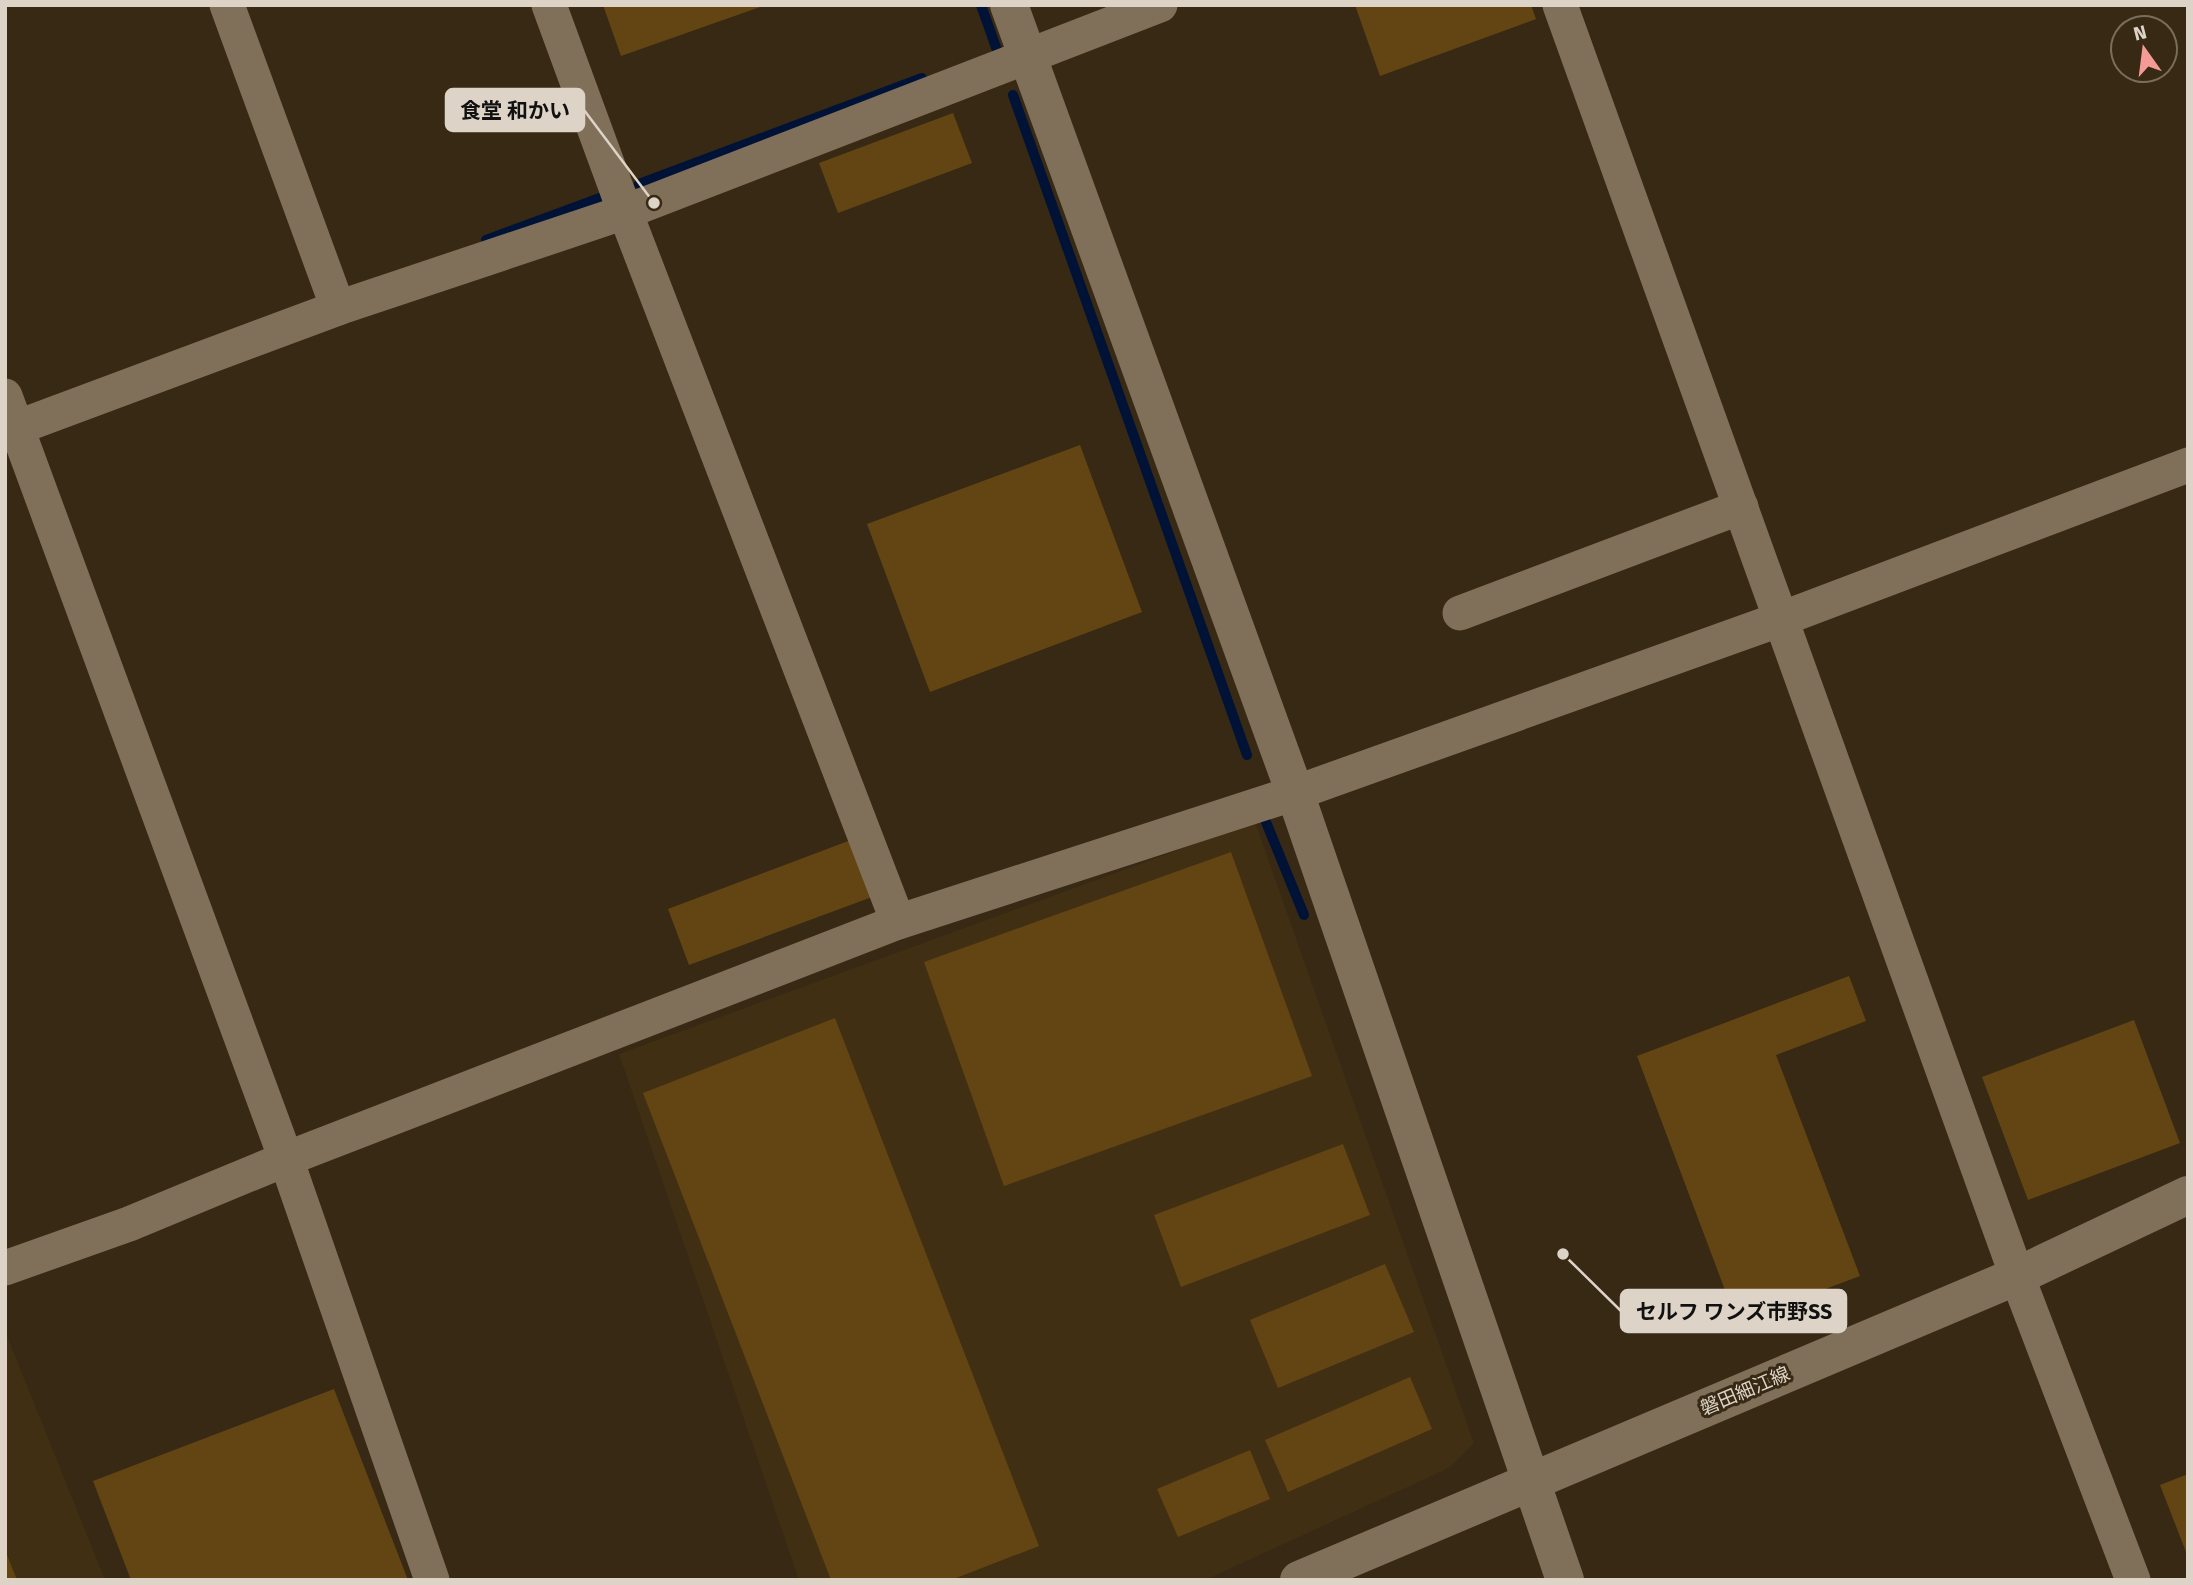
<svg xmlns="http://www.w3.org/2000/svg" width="2193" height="1585" font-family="'Fira Sans','Noto Sans JP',sans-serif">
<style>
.built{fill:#412f13}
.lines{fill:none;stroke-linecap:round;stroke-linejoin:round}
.stream{stroke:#001336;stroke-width:10}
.building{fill:#634513}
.street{stroke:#807059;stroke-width:35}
.secondary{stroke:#807059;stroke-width:38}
.labels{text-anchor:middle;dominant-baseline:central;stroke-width:6;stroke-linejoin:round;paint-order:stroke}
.street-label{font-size:19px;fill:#ddd4c7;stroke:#372914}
.leader{fill:none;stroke:#ddd4c7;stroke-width:2.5}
.callout-dot{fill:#ddd4c7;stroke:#372914;stroke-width:2.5}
.callout{fill:#ddd4c7;stroke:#ddd4c7;stroke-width:2.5}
.callout-label{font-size:21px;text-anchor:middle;font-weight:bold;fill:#111}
</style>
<rect width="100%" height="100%" fill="#372914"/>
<g class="built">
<path d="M1255 822 1474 1443 1449 1468 1205 1580H799L619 1054Z"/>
<path d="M5 1331 105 1580H5Z"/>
</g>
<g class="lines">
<g class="stream">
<path d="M981 5 998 53"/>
<path d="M1013 95 1247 755"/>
<path d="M639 184 922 78"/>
<path d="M486 240 608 195"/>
<path d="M1266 822 1304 915"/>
</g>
</g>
<g class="building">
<path d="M603 5H763V6L621 56Z"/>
<path d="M1355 5H1531L1536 19 1380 76Z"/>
<path d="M953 113 972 163 838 213 819 163Z"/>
<path d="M1080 445 1142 612 930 692 867 524Z"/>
<path d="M851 840 872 897 689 965 668 909Z"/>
<path d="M1231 852 1312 1076 1004 1186 924 962Z"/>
<path d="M1849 976 1866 1021 1776 1055 1860 1276 1737 1322 1637 1056Z"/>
<path d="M835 1018 1039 1546 951 1580H831L643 1093Z"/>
<path d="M2134 1020 2180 1143 2028 1200 1982 1077Z"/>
<path d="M1343 1144 1370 1215 1181 1287 1154 1215Z"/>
<path d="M1385 1264 1414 1332 1278 1388 1250 1320Z"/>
<path d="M1410 1377 1432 1429 1288 1492 1265 1440Z"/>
<path d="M334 1389 408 1580H131L93 1481Z"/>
<path d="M1250 1450 1270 1499 1178 1537 1157 1489Z"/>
<path d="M2188 1474V1557L2160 1485Z"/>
<path d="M5 1550 17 1580H5Z"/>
</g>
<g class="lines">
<g class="street">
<path d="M227 5 338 308"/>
<path d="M549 5 625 212 898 922"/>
<path d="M1560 5 2017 1276 2133 1580"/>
<path d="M5 396 286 1159 432 1580"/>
<path d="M5 432 338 308 625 212 1160 5"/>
<path d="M1460 613 1741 507"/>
<path d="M5 1268 129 1224 286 1159 898 922 1295 793 1781 619 2188 465"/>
</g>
<g class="secondary">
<path d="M1009 5 1295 793 1565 1580"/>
<path d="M1299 1580 2017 1276 2188 1195"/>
</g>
</g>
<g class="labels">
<g class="street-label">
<text transform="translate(1745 1391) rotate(-23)">磐田細江線</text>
</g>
</g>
<path class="leader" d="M654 203L584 110M1563 1254L1621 1311"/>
<g class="callout-dot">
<circle cx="654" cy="203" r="7"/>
<circle cx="1563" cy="1254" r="7"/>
</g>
<g class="callout">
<rect x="446" y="89" width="138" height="42" rx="7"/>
<rect x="1621" y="1290" width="225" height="42" rx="7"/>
</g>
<g class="callout-label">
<text x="515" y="118">食堂 和かい</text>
<text x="1734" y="1319">セルフ ワンズ市野SS</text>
</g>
<rect width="2193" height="1585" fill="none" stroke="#ddd4c7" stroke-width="14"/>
<g transform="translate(2144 49) rotate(346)"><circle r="33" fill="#372914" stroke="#796d5c" stroke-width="2"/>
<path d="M0-5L12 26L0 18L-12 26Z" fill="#f59b97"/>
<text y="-10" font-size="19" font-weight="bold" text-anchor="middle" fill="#ddd4c7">N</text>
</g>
</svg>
